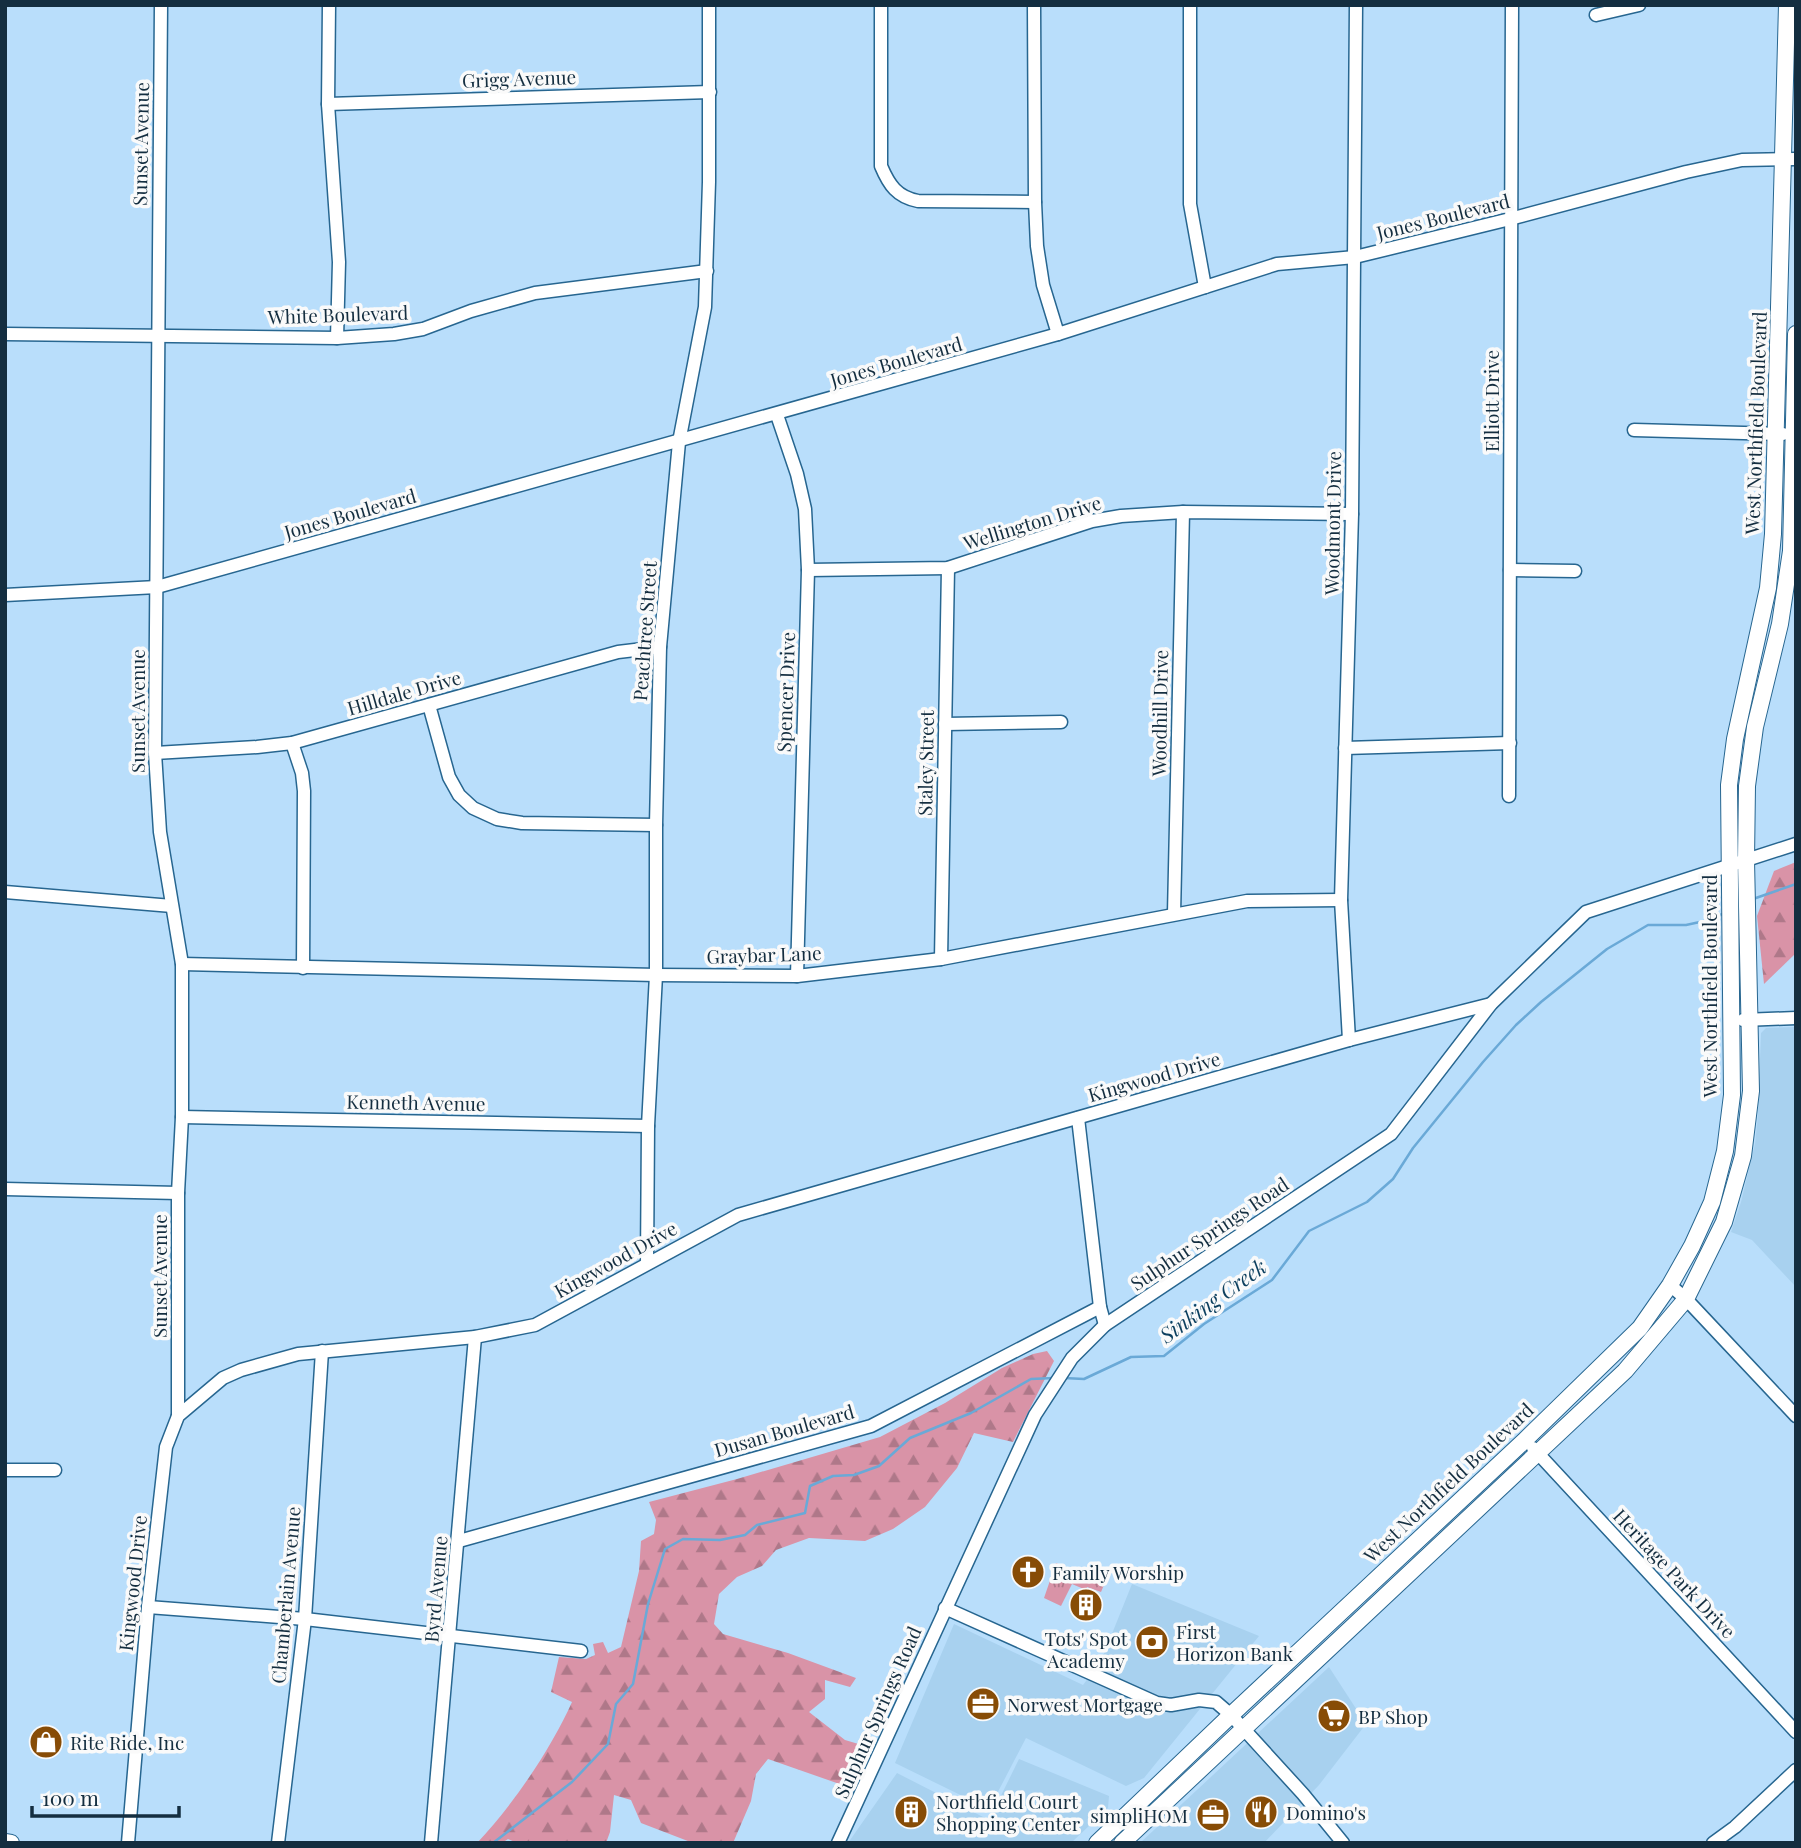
<svg xmlns="http://www.w3.org/2000/svg" width="1801" height="1848" font-family="'Playfair Display',serif">
<style>
.built{fill:#a8d1ef}
.forest{fill:url(#forest-firs)}
.park{fill:url(#park-tufts)}
.lines{fill:none;stroke-linecap:round;stroke-linejoin:round}
.stream{stroke:#6aa9d7;stroke-width:2.5}
.minor-casing{stroke:#276690;stroke-width:15}
.major-casing{stroke:#276690;stroke-width:18}
.minor{stroke:#fff;stroke-width:12}
.major{stroke:#fff;stroke-width:16}
.labels{text-anchor:middle;dominant-baseline:central;stroke-width:7;stroke-linejoin:round;paint-order:stroke}
.street-label{font-size:19px;fill:#142e40;stroke:#fafafa}
.poi-label{font-size:19px;fill:#142e40;stroke:#fafafa;text-anchor:start}
.water-label{font-size:21px;font-style:italic;fill:#0c3f5e;stroke:#fafafa}
</style>
<defs>
<pattern id="forest-firs" width="22" height="20" patternUnits="userSpaceOnUse" patternTransform="scale(1.75)"><rect width="22" height="20" fill="#d993a7"/><path d="M5 1l3.5 6h-7zM16 11l3.5 6h-7z" fill="#af7889"/></pattern>
<pattern id="park-tufts" width="24" height="20" patternUnits="userSpaceOnUse" patternTransform="scale(1.75)"><rect width="24" height="20" fill="#d993a7"/><path d="M3 7l-1-3M5 7V3M7 7l1-3M15 17l-1-3M17 17v-4M19 17l1-3" fill="none" stroke="#af7889"/></pattern>
</defs>
<rect width="100%" height="100%" fill="#b9defb"/>
<g class="built">
<path d="M1796 1027V1287L1752 1240 1731 1232 1741 1202 1755 1144 1758 1114 1761 1033 1766 1028Z"/>
<path d="M1132 1584 1259 1636 1144 1778 1126 1786 1026 1738 989 1809 895 1763 954 1624 1083 1685 1101 1661Z"/>
<path d="M1329 1667 1366 1724 1319 1785 1264 1843H1140Z"/>
<path d="M1019 1759 1109 1796 1108 1808 1071 1843H848L897 1773 989 1820Z"/>
</g>
<g class="forest">
<path d="M1796 862V953L1764 984 1757 916 1774 871Z"/>
<path d="M1047 1351 1054 1361 1013 1442 974 1433 957 1468 925 1507 893 1529 865 1541 809 1538 776 1550 762 1566 737 1577 719 1594 714 1624 723 1634 788 1653 856 1678 850 1687 825 1680V1699L809 1712 845 1740 872 1748 851 1788 768 1759 756 1774 751 1801 733 1843H693L641 1823 631 1800 614 1795 610 1832 606 1843H517L508 1839 502 1843H477C513 1805 551 1749 572 1702L551 1692 559 1657 586 1659 595 1655 593 1644 603 1642 608 1653 621 1647 639 1571 641 1541 654 1534 656 1520 649 1502 737 1479 880 1437 945 1403 1002 1368 1033 1354Z"/>
</g>
<path class="park" d="M1056 1563 1104 1585 1101 1592 1087 1587 1086 1590 1072 1584 1061 1606 1044 1598Z"/>
<g class="lines">
<g class="stream">
<path d="M1753 899 1796 884"/>
<path d="M1064 1378 1084 1379 1131 1357 1164 1356 1204 1324 1272 1280 1309 1231 1367 1202 1393 1179 1413 1148 1483 1062 1516 1025 1541 1002 1607 949 1648 925H1686L1709 920 1725 913"/>
<path d="M493 1843 572 1782 608 1744 616 1704 633 1684 648 1604 665 1549 683 1539 720 1540 745 1535 757 1525 805 1513 810 1486 833 1476 854 1475 879 1466 910 1438 971 1413 1031 1379 1054 1378"/>
</g>
<defs>
<g id="minor">
<path d="M161 5 155 753 160 832 182 964V1117L178 1193V1416"/>
<path d="M329 5 328 104 339 262 337 338"/>
<path d="M881 5V166C889 185 897 197 918 201L1035 202"/>
<path d="M1034 5 1035 202 1037 246 1043 285 1058 334"/>
<path d="M1190 5V204L1205 287"/>
<path d="M1596 15 1639 5"/>
<path d="M328 104 710 92"/>
<path d="M5 334 337 338 394 334 423 329 471 311 535 293 707 271"/>
<path d="M777 415 797 474 805 509 808 570 797 976"/>
<path d="M1634 430 1783 434"/>
<path d="M808 570 948 568 1092 521 1121 516 1183 512 1352 514"/>
<path d="M1510 570 1575 571"/>
<path d="M5 595 157 587 1058 334 1277 264 1355 257 1510 219 1686 172 1742 160 1796 159"/>
<path d="M429 705 449 777 459 795 473 808 497 819 522 823 656 825"/>
<path d="M945 724 1061 722"/>
<path d="M292 743 302 773 304 791 303 968"/>
<path d="M1345 748 1510 743"/>
<path d="M155 753 257 747 292 743 618 652 660 647"/>
<path d="M1509 796 1512 5"/>
<path d="M5 892 172 906"/>
<path d="M1174 914 1183 512"/>
<path d="M941 959 948 568"/>
<path d="M182 964 656 975 797 976 941 959 1247 901 1341 900"/>
<path d="M1743 1020 1796 1018"/>
<path d="M1349 1040 1341 900 1352 514 1356 5"/>
<path d="M182 1117 648 1126"/>
<path d="M1078 1118 1100 1307 1105 1325"/>
<path d="M5 1189 178 1193"/>
<path d="M647 1263 648 1126 656 975V825L660 647 679 442 705 307 709 182V5"/>
<path d="M1670 1285 1686 1299 1796 1416"/>
<path d="M1533 1448 1796 1732"/>
<path d="M5 1470H55"/>
<path d="M459 1541 871 1426 1100 1307"/>
<path d="M148 1607 305 1619 581 1651"/>
<path d="M945 1608 1157 1703 1171 1705 1199 1700 1216 1702 1231 1715 1303 1794 1343 1843"/>
<path d="M128 1843 148 1607 166 1447 178 1416 223 1378 241 1370 298 1354 475 1337 535 1325 738 1215 1349 1040 1491 1004"/>
<path d="M278 1843 305 1619 322 1351"/>
<path d="M431 1843 475 1337"/>
<path d="M838 1843 1035 1415 1072 1358 1105 1325 1391 1134 1491 1004 1586 912 1796 844"/>
<path d="M1713 1843 1735 1827 1796 1770"/>
</g>
<g id="major">
<path d="M5 1842 11 1843"/>
<path d="M1097 1843 1231 1715 1525 1440 1640 1328 1670 1285 1692 1246 1712 1202 1725 1151 1732 1095 1729 785 1735 739 1768 588 1773 534 1787 5"/>
<path d="M1122 1843 1625 1371 1686 1299 1724 1222 1743 1156 1751 1091 1746 860 1747 786 1755 727 1780 624 1791 551 1796 334"/>
</g>
</defs>
<use href="#minor" class="minor-casing"/>
<use href="#major" class="major-casing"/>
<use href="#minor" class="minor"/>
<use href="#major" class="major"/>
</g>
<defs>
<symbol id="church-disc" viewBox="-11 -11 22 22"><circle r="9.5" fill="#874c06" stroke="#fafafa"/><path d="M-1.2-6h2.4v3.5h3.3v2.4h-3.3V6h-2.4V-.1h-3.3v-2.4h3.3Z" fill="#fff"/></symbol>
<symbol id="building-disc" viewBox="-11 -11 22 22"><circle r="9.5" fill="#874c06" stroke="#fafafa"/><path d="M-4-6H4V6H1V3H-1V6H-4ZM-2.5-4.3h1.7v1.8h-1.7ZM.8-4.3h1.7v1.8H.8ZM-2.5-1h1.7V.8h-1.7ZM.8-1h1.7V.8H.8Z" fill="#fff"/></symbol>
<symbol id="bank-disc" viewBox="-11 -11 22 22"><circle r="9.5" fill="#874c06" stroke="#fafafa"/><path d="M-6-4H6V4H-6ZM0-2.3a2.3 2.3 0 1 0 0 4.6a2.3 2.3 0 1 0 0-4.6Z" fill="#fff"/></symbol>
<symbol id="office-disc" viewBox="-11 -11 22 22"><circle r="9.5" fill="#874c06" stroke="#fafafa"/><path d="M-6-3h4V-5.5h4V-3h4V5H-6ZM-1-4.5V-3h2v-1.5ZM-6 0V1H6V0Z" fill="#fff"/></symbol>
<symbol id="supermarket-disc" viewBox="-11 -11 22 22"><circle r="9.5" fill="#874c06" stroke="#fafafa"/><path d="M-6-5.5h2.5l.6 2H6L4.5 2H-2.5L-4.4-4H-6ZM-1.5 3.2a1.3 1.3 0 1 0 .1 0ZM3 3.2a1.3 1.3 0 1 0 .1 0Z" fill="#fff"/></symbol>
<symbol id="shop-disc" viewBox="-11 -11 22 22"><circle r="9.5" fill="#874c06" stroke="#fafafa"/><path d="M-5-2.5h2.3a2.7 3.5 0 0 1 5.4 0H5L5.5 6h-11ZM-1.5-2.5h3a1.5 2.3 0 0 0-3 0Z" fill="#fff"/></symbol>
<symbol id="restaurant-disc" viewBox="-11 -11 22 22"><circle r="9.5" fill="#874c06" stroke="#fafafa"/><path d="M-5-6h1v4h1v-4h1v4h1v-4h1v5L-1.5 .5V6h-2V.5L-5-1ZM5-6V6H3V1.5H1.5Q1.5-4 5-6Z" fill="#fff"/></symbol>
</defs>
<g fill-rule="evenodd">
<use href="#church-disc" x="1009" y="1553" width="38" height="38"/>
<use href="#building-disc" x="1067" y="1586" width="38" height="38"/>
<use href="#bank-disc" x="1133" y="1623" width="38" height="38"/>
<use href="#office-disc" x="964" y="1685" width="38" height="38"/>
<use href="#supermarket-disc" x="1315" y="1697" width="38" height="38"/>
<use href="#shop-disc" x="27" y="1723" width="38" height="38"/>
<use href="#building-disc" x="892" y="1793" width="38" height="38"/>
<use href="#restaurant-disc" x="1242" y="1793" width="38" height="38"/>
<use href="#office-disc" x="1194" y="1796" width="38" height="38"/>
</g>
<g class="labels">
<g class="street-label">
<text transform="translate(519 78) rotate(-2)">Grigg Avenue</text>
<text transform="translate(140 144) rotate(-89)">Sunset Avenue</text>
<text transform="translate(1443 216) rotate(-14)">Jones Boulevard</text>
<text transform="translate(338 314) rotate(-2)">White Boulevard</text>
<text transform="translate(896 361) rotate(-16)">Jones Boulevard</text>
<text transform="translate(1491 401) rotate(-90)">Elliott Drive</text>
<text transform="translate(1755 423) rotate(-88)">West Northfield Boulevard</text>
<text transform="translate(350 513) rotate(-16)">Jones Boulevard</text>
<text transform="translate(1032 522) rotate(-17)">Wellington Drive</text>
<text transform="translate(1332 523) rotate(-89)">Woodmont Drive</text>
<text transform="translate(644 631) rotate(-86)">Peachtree Street</text>
<text transform="translate(404 692) rotate(-16)">Hilldale Drive</text>
<text transform="translate(785 692) rotate(-88)">Spencer Drive</text>
<text transform="translate(137 711) rotate(-90)">Sunset Avenue</text>
<text transform="translate(1159 713) rotate(-89)">Woodhill Drive</text>
<text transform="translate(925 763) rotate(-89)">Staley Street</text>
<text transform="translate(764 954) rotate(-2)">Graybar Lane</text>
<text transform="translate(1709 986) rotate(-90)">West Northfield Boulevard</text>
<text transform="translate(1154 1076) rotate(-16)">Kingwood Drive</text>
<text transform="translate(416 1102) rotate(1)">Kenneth Avenue</text>
<text transform="translate(1209 1233) rotate(-34)">Sulphur Springs Road</text>
<text transform="translate(615 1259) rotate(-29)">Kingwood Drive</text>
<text transform="translate(159 1276) rotate(-90)">Sunset Avenue</text>
<text transform="translate(784 1430) rotate(-16)">Dusan Boulevard</text>
<text transform="translate(1448 1482) rotate(-43)">West Northfield Boulevard</text>
<text transform="translate(1675 1573) rotate(47)">Heritage Park Drive</text>
<text transform="translate(132 1583) rotate(-84)">Kingwood Drive</text>
<text transform="translate(435 1589) rotate(-85)">Byrd Avenue</text>
<text transform="translate(285 1595) rotate(-85)">Chamberlain Avenue</text>
<text transform="translate(877 1712) rotate(-66)">Sulphur Springs Road</text>
</g>
<g class="poi-label">
<text x="1052" y="1572">Family Worship</text>
<text x="1176" y="1631">First<tspan x="1176" dy="22">Horizon Bank</tspan></text>
<text x="1086" y="1638" text-anchor="middle">Tots' Spot<tspan x="1086" dy="22">Academy</tspan></text>
<text x="1007" y="1704">Norwest Mortgage</text>
<text x="1358" y="1716">BP Shop</text>
<text x="70" y="1742">Rite Ride, Inc</text>
<text x="936" y="1801">Northfield Court<tspan x="936" dy="22">Shopping Center</tspan></text>
<text x="1286" y="1812">Domino's</text>
<text x="1188" y="1815" text-anchor="end">simpliHOM</text>
</g>
<g class="water-label">
<text transform="translate(1212 1300) rotate(-36)">Sinking Creek</text>
</g>
</g>
<rect width="1801" height="1848" fill="none" stroke="#142e40" stroke-width="14"/>
<path d="M32 1806v10h147v-10" fill="none" stroke="#142e40" stroke-width="3.5"/>
<text x="42" y="1806" font-size="21" fill="#142e40" stroke="#fafafa" stroke-width="5" paint-order="stroke">100 m</text>
</svg>
